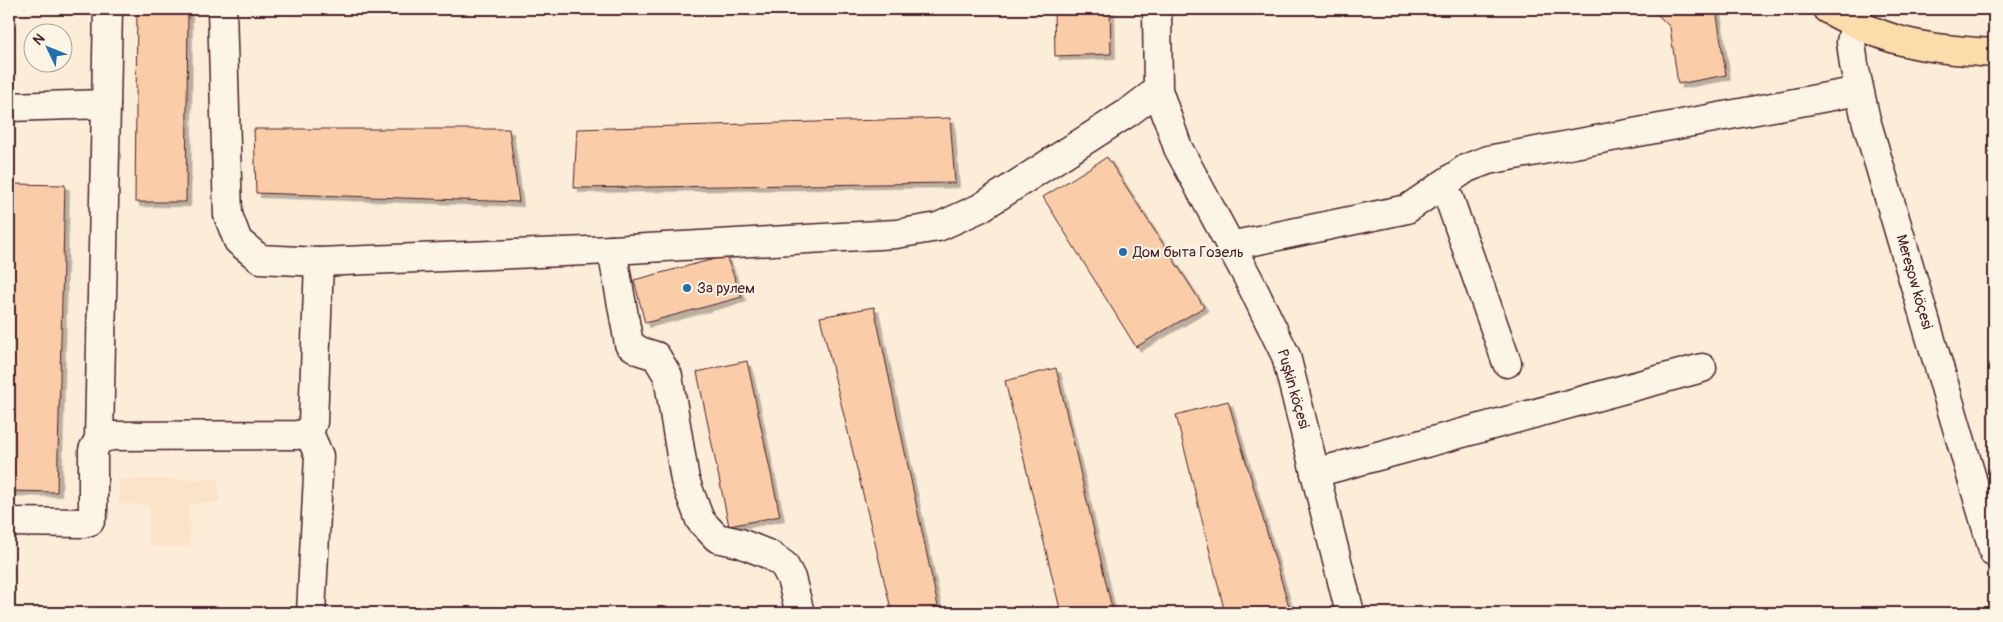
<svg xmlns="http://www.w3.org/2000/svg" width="2003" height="622" font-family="Pangolin,sans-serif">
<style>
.built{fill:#fbe3ca}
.building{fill:#facda8;stroke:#4a1f2b;filter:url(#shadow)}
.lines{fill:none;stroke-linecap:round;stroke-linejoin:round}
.minor-casing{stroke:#4a1f2b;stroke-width:31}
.major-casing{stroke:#4a1f2b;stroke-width:31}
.minor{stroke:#fcf5e5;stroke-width:28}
.major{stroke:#faddab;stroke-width:28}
.poi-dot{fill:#1f6fb2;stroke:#fcf5e5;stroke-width:2}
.labels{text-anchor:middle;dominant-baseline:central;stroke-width:4;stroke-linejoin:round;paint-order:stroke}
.poi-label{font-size:15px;fill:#4a1f2b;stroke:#fcf5e5;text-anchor:start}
.street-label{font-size:15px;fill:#4a1f2b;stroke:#fcf5e5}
</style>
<defs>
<filter id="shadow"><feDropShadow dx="4.5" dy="4.5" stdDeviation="0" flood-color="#0004"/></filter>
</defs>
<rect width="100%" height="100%" fill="#fcedd9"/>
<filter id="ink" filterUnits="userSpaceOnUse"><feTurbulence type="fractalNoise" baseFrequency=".02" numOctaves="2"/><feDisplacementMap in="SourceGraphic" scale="10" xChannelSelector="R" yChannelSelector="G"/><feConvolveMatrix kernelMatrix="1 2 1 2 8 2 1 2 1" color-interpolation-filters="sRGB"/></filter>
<g filter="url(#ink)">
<path class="built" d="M119 479H218L220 502 189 504 190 547H149V505L119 504Z"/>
<g class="building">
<path d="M137 9H188L186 202H135Z"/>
<path d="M1054 9H1110L1111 54 1055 56Z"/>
<path d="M1652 9H1716L1726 75 1678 84 1670 27Z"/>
<path d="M950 118 955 183 574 188 577 129Z"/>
<path d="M254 129H509L519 202 256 193Z"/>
<path d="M1107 157 1204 307 1136 347 1043 197Z"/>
<path d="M14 184 65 185 57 492 9 491V406Z"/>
<path d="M726 256 742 297 645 323 634 280Z"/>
<path d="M874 307 939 611 933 613H892L820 317Z"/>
<path d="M747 361 780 516 729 526 697 372Z"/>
<path d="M1056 368 1113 613H1061L1005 381Z"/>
<path d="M1228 401 1291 613H1225L1176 415Z"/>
</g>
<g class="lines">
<defs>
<g id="minor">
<path d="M222 9 228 215 238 241 260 259 319 262 612 250 896 234 938 227 980 208 1129 112 1158 90"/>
<path d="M1157 9 1158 90 1178 148 1248 278 1286 356 1350 613"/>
<path d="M1858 9 1851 42 1854 65 1866 120 1994 553"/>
<path d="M9 107 106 104"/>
<path d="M1444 184 1507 363"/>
<path d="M1230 246 1407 209 1467 168 1488 160 1859 91"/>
<path d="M612 250 629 344 640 351 656 356 668 376 685 480 700 520 717 538 740 543 770 555 784 565 791 578 800 613"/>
<path d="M99 439 112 436 297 435 309 433"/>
<path d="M1315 473 1702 368"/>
<path d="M9 522 83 523 90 521 93 513V450L99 439 108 9"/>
<path d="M311 613 319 456 309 433 313 422 319 262"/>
</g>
<path id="major" d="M1827 9C1851 22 1875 34 1902 41 1931 49 1964 51 1994 53"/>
</defs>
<use href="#minor" class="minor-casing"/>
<use href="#major" class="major-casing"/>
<use href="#minor" class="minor"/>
<use href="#major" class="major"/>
</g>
</g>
<g class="poi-dot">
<circle cx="1123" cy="252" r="5"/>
<circle cx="687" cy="288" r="5"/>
</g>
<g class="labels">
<g class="poi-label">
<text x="1133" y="252">Дом быта Гозель</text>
<text x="697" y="288">За рулем</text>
</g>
<g class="street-label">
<text transform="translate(1914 282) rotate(74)">Mereşow köçesi</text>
<text transform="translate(1293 389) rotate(74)">Puşkin köçesi</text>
</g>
</g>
<rect width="2003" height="622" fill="none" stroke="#fcf5e5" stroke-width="30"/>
<rect x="15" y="15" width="1973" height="592" fill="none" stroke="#4a1f2b" stroke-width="2" filter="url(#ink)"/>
<g transform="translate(48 48) rotate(313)"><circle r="24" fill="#fcf5e5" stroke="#b59f9b"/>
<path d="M0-4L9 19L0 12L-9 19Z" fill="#1f6fb2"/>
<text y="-8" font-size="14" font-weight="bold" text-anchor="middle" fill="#4a1f2b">N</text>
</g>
</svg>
